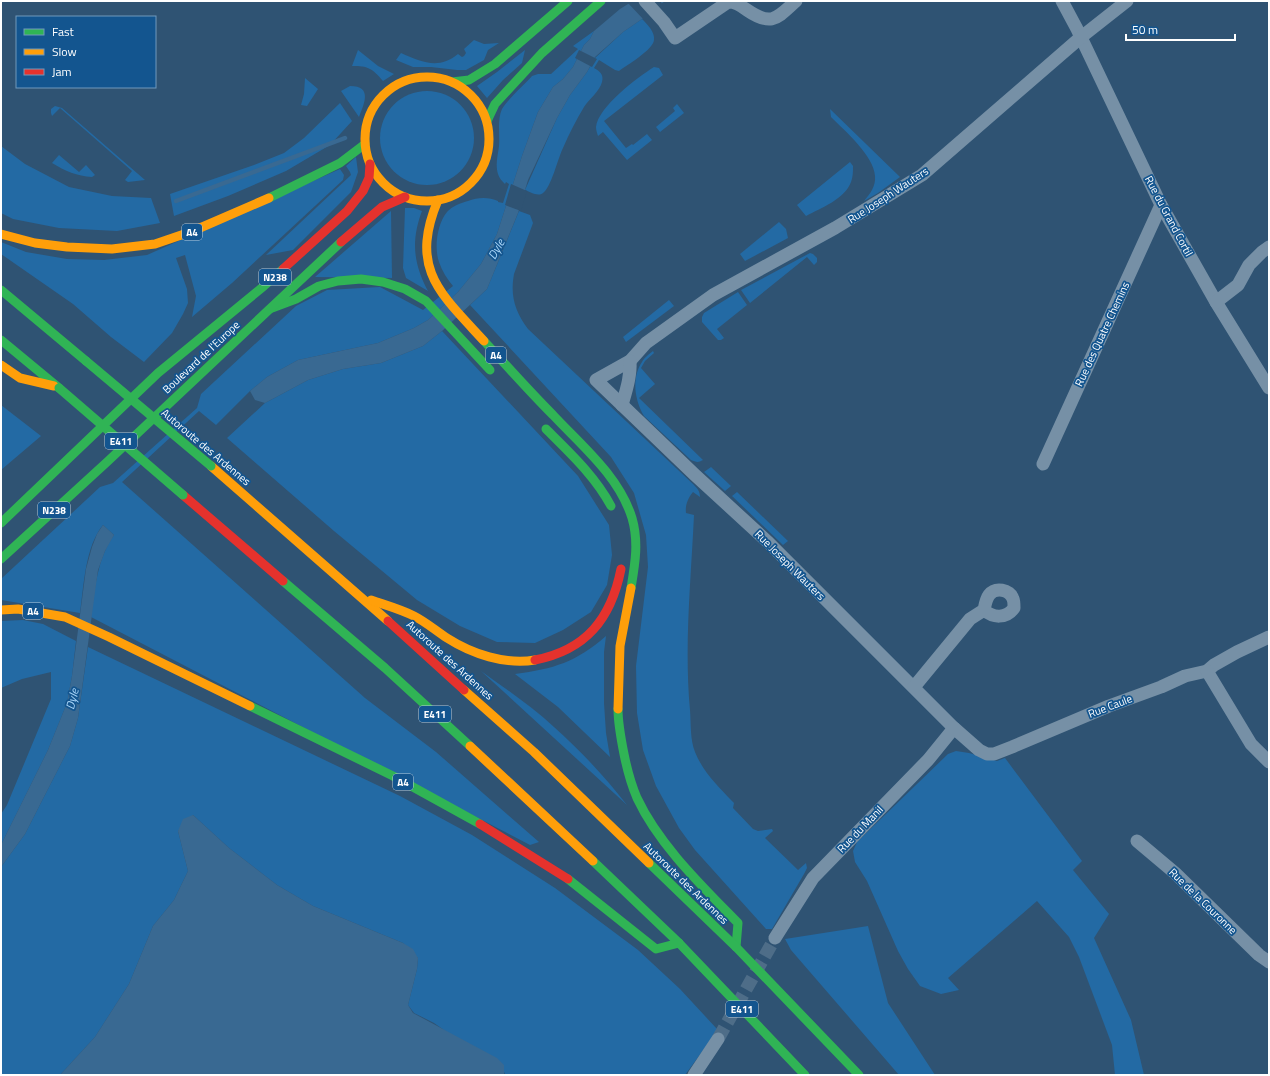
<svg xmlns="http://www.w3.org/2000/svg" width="1270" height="1076" font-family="'Titillium Web',sans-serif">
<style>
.green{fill:#236aa4}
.water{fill:#396992}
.pier{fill:#2f5373}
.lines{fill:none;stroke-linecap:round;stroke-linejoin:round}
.stream{stroke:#396992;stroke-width:4.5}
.street-tunnel{stroke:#4e6d88;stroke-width:13;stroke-dasharray:13 6;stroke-linecap:butt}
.street{stroke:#7690a6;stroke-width:13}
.fast{stroke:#30b455;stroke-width:9}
.slow{stroke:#ff9f0a;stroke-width:9}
.jam{stroke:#e5322d;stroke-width:9}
.fast-bridge{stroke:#30b455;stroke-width:9}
.labels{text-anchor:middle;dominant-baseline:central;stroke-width:3.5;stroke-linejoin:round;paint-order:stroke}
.shield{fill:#13558f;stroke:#b8ccdd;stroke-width:1}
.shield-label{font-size:10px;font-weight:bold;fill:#fff}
.street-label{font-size:11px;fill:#fff;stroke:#13558f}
.water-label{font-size:12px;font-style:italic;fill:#a9d5f8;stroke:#13558f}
</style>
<rect width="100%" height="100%" fill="#2f5373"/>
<g class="green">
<path d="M642 19C648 25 655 32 654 40 653 50 627 65 619 71L615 70 599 60 594 68C600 71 604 75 602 82 600 91 589 99 584 107 576 120 569 134 563 148 558 158 551 188 543 193 538 197 530 192 525 190L557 118 570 95 587 72 595 58 623 32Z"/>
<path d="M594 31 590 39 584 45 573 67 563 79 553 87 538 112 522 156 497 234 481 264 458 292 428 320 414 328 378 343 298 360 267 377 250 391 216 425 199 411 122 482 365 698 436 752 539 842 530 845 91 617C95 589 97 559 114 535L103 525C85 547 84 585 80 613L1 600V579L100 487 113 483 197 408 201 394 296 306 327 290 380 287 423 310 453 286C447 279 442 271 439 262 434 248 437 224 447 212 452 206 461 203 468 201 478 197 489 197 498 201V202L503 203 509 184 506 182 505 184C502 181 499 178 498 174 495 164 498 155 499 146 500 134 497 120 502 109 506 101 525 84 532 76L538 74H551L578 49 573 46Z"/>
<path d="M474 40 484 44 499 43 488 50 484 60 466 70H457L431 67H413L396 60 401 53C421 62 439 70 458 54L462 57 464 56 466 53 464 49Z"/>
<path d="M358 50 378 66 394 74 383 81C372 68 368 66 352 66Z"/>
<path d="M525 50 522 63 503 80 487 98 477 86 497 72Z"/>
<path d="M654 67 659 68 663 75 604 121 626 148 632 144 633 145 647 134 652 140 627 160 603 132 598 136C597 133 596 130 596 127 598 107 638 77 654 67Z"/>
<path d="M305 78 318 89 307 106 301 105 304 94Z"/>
<path d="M350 86C373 86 364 104 359 117L341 91Z"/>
<circle cx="427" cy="138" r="47"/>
<path d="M340 103 352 121 330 145 286 171 228 196 174 216 170 194 254 165 284 153 304 138Z"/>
<path d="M677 104 684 113 660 132 656 127 675 111 673 108Z"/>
<path d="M55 106 62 108 145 180 128 182 125 180 132 171 60 108 52 116 51 113V109Z"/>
<path d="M830 109 900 177 878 193 864 201C870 194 876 186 875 176 874 156 845 131 831 117Z"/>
<path d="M1 146 25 164 69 187 112 196 151 198 160 223 117 231 59 228 13 219 1 213Z"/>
<path d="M59 155 79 172 86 165 95 175 92 177C77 176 65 171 52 163Z"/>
<path d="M356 157 358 172 351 192 293 250 266 255 351 175 350 172 346 166Z"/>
<path d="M850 162 853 166C853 171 853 177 851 182 845 199 821 208 806 216L797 205Z"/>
<path d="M340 169 344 175 343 180 232 283 192 317 196 296 185 255 176 258 187 289 188 303 183 314 172 333 144 362 111 337 73 304 1 254V242L26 252 67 259 104 260 147 255Z"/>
<path d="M405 208H414L422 211C411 240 413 263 428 291L406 278 403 268Z"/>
<path d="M391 211 392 278 315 277Z"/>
<path d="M519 211 530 215 533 223 514 274C510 296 515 311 528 329L693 484C697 488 700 491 700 497L693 492C688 498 685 505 686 513L694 515C691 580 684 646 690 710 691 724 690 740 695 752 703 772 718 786 732 801L734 803 733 808 753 829 758 831 772 829 773 831 765 838 798 870 806 863 807 868 804 874 772 929H766L695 850 679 828 656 786 643 750 637 713 636 666 648 567 646 535 634 493 611 457 470 305 487 289Z"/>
<path d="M779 222 786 229 788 238 745 261 740 254Z"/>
<path d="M810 253 813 254 817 258V262L814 265 807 257 750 303 741 290Z"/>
<path d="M738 292 747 305 717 329 724 338 721 340H718L702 322V317L704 313Z"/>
<path d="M669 300 674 306 626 342 623 337Z"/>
<path d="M442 331 578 476 609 525 612 555 607 585 591 612 563 630 535 643 497 642 460 626 417 600 334 531 227 438 265 403 308 380 343 369 381 363 423 346Z"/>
<path d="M653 351 654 353 645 361 641 368 655 384 639 398 703 460C698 463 696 462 691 460L644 416C635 401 631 378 642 362 644 358 649 354 653 351Z"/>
<path d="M1 405 41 436 1 470Z"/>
<path d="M711 467 731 486 725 491 704 472Z"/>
<path d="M737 492 788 541 783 545 732 496Z"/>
<path d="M23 620 43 624 76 641 72 676 67 703 48 750 1 845V814L7 805 51 699V672L22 679 1 688V621Z"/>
<path d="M606 636 604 652V703L606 733 610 757 558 707 515 674C554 669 576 662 606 636Z"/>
<path d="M88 647 400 796 472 835 555 888 638 950 680 989 717 1029 715 1034 685 1075H504L505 1073 434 1023 414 1013 408 1005 417 969 418 958 403 943 313 906 277 885 229 848 193 815 178 831 188 871 174 900 153 926 129 984 95 1037 60 1075H1V867L25 834 70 746 78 718Z"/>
<path d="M481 671C506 689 531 706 554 727 581 751 605 777 627 805Z"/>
<path d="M956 751 969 753 997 761 1005 758 1082 861 1073 870 1109 914 1094 938 1131 1020 1144 1075H1115L1112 1045 1079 957 1069 937 1037 901 948 978 959 990 941 994 920 986 908 969 898 951 867 881 855 862 853 851 857 842 948 754Z"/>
<path d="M868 926 888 1003 935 1075H899L791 950 785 939Z"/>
</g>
<g class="water">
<path d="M633 1H665L642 19 623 32 595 57 587 72 570 95 557 118 528 180 518 213 487 289 442 331 423 346 381 363 343 369 308 380 265 403 255 400 250 391 267 377 298 360 378 343 414 328 428 320 458 292 481 264 497 234 522 156 538 112 553 87 563 79 573 67 584 45 590 39 594 31 620 9Z"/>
<path d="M103 525 114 535 105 551 98 570 78 718 70 746 25 834 1 867V845L48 750 67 703 72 676 86 569 92 547 97 534Z"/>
<path d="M193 815 229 848 277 885 313 906 403 943 413 949 418 958 417 969 408 1005 413 1013 497 1058 504 1065V1075H60L95 1037 129 984 153 926 174 900 188 871 178 831 183 819Z"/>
</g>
<g class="pier">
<path d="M629 1H660L663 5 644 20 627 2Z"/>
<path d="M579 50 597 59 592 67 575 58Z"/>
<path d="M511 184 527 191 521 211 505 205Z"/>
</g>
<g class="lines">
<path class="stream" d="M176 201 345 138"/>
<path class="street-tunnel" d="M718 1039 775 938"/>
<g class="street">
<path d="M645 1 664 22 675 38 728 2C736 2 740 5 747 10 772 27 777 18 796 1"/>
<path d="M1062 1 1077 29 1161 205 1216 302 1269 388"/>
<path d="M1127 1 1080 38 922 175 835 228 713 295 646 343 630 361 596 380 695 475 769 543 954 728 979 750 987 754H994L1012 747 1109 706 1161 687 1185 676 1207 671 1214 665 1237 652 1269 637"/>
<path d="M1216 302 1238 285 1249 265 1262 252 1269 247"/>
<path d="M622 405C626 391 631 376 630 361"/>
<path d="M1043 464 1161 205"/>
<path d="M1207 671 1251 744 1269 762"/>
<path d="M914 687 970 619 984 610C985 605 986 599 989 595 995 587 1010 589 1013 599 1014 601 1014 606 1014 608 1006 619 993 618 984 610"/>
<path d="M1137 841 1175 873 1259 955 1269 962"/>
<path d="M775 938 813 878 928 760 954 728"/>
<path d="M694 1075 718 1039"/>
</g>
<g class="fast">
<path d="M452 82 469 80 495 64 568 1"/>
<path d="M487 121 495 104 542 53 601 1"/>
<path d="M269 198 340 163 365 144"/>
<path d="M1 290 86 361"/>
<path d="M272 308 296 299 319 286 338 281 361 279 383 282 405 289 426 301 490 370"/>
<path d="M1 340 59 388"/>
<path d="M484 341C507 366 529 391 553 415 582 446 619 476 632 518 639 542 635 564 631 588"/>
<path d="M546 429C570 453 595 476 611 506"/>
<path d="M1 523 158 373 264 286 283 269"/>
<path d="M1 559 107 462 341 242"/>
<path d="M283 581 385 668 470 746"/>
<path d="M250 706 393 776 480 824"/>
<path d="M618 709C618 724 621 739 624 754 627 769 631 784 637 798 659 845 702 886 738 923L736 947"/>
<path d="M593 861 679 943 805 1075"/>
<path d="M649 863 736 947 859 1075"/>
<path d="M568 879 656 949 679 943"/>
</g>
<g class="slow">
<circle cx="427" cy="139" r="62"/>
<path d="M438 200C409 269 440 293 484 341"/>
<path d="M1 234 35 243 67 247 112 249 155 244 193 231 269 198"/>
<path d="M1 365 20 378 54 386"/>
<path d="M211 466 388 621"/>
<path d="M371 600C385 605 400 609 414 616 426 622 436 631 447 638 472 654 505 665 535 660"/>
<path d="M1 610 18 609 65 617 109 637 250 706"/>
<path d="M464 690 534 752 649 863"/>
<path d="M618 709 620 646 631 588"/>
<path d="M470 746 593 861"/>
</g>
<g class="jam">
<path d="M341 242 382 207 405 197"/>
<path d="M283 269 347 211 363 191 369 178 370 164"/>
<path d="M183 495 283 581"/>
<path d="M388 621 464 690"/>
<path d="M535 660C586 650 611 619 621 569"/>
<path d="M480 824 568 879"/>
</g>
<g class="fast-bridge">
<path d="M86 361 211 466"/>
<path d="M59 388 183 495"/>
</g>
</g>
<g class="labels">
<g class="shield">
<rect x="182" y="224" width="20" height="16" rx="3"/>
<rect x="259" y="269" width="32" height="16" rx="3"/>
<rect x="486" y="347" width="20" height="16" rx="3"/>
<rect x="105" y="433" width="32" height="16" rx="3"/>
<rect x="38" y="502" width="32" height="16" rx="3"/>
<rect x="23" y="603" width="20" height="16" rx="3"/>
<rect x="419" y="706" width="32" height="16" rx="3"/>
<rect x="393" y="774" width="20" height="16" rx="3"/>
<rect x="726" y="1001" width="32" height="16" rx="3"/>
</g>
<g class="shield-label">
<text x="192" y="232">A4</text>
<text x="275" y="277">N238</text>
<text x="496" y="355">A4</text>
<text x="121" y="441">E411</text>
<text x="54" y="510">N238</text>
<text x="33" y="611">A4</text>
<text x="435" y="714">E411</text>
<text x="403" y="782">A4</text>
<text x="742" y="1009">E411</text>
</g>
<g class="street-label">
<text transform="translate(888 195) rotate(-33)">Rue Joseph Wauters</text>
<text transform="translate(1169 216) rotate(62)">Rue du Grand Cortil</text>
<text transform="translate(1102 334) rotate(-65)">Rue des Quatre Chemins</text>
<text transform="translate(201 357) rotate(-43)">Boulevard de l'Europe</text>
<text transform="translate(206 447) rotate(40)">Autoroute des Ardennes</text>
<text transform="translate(790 565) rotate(45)">Rue Joseph Wauters</text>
<text transform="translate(450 660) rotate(42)">Autoroute des Ardennes</text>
<text transform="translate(1110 706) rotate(-21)">Rue Caule</text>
<text transform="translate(860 829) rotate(-46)">Rue du Manil</text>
<text transform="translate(686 883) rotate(44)">Autoroute des Ardennes</text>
<text transform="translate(1203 901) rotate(44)">Rue de la Couronne</text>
</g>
<g class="water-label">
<text transform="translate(496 249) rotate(-60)">Dyle</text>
<text transform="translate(72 699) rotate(-76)">Dyle</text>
</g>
</g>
<rect width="1270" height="1076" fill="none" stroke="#ffffff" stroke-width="4"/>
<rect x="16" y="16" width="140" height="72" fill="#13558f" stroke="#7199bc"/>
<rect x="24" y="29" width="20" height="6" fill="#30b455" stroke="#7199bc"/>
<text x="52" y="36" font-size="12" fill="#ffffff">Fast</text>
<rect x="24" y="49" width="20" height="6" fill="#ff9f0a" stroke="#7199bc"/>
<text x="52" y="56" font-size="12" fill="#ffffff">Slow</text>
<rect x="24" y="69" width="20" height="6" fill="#e5322d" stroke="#7199bc"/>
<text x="52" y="76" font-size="12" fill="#ffffff">Jam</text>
<path d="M1126 34v6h109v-6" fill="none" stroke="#ffffff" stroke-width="2"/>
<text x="1132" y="34" font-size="12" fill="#ffffff" stroke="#13558f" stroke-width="3" paint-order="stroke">50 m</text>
</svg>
